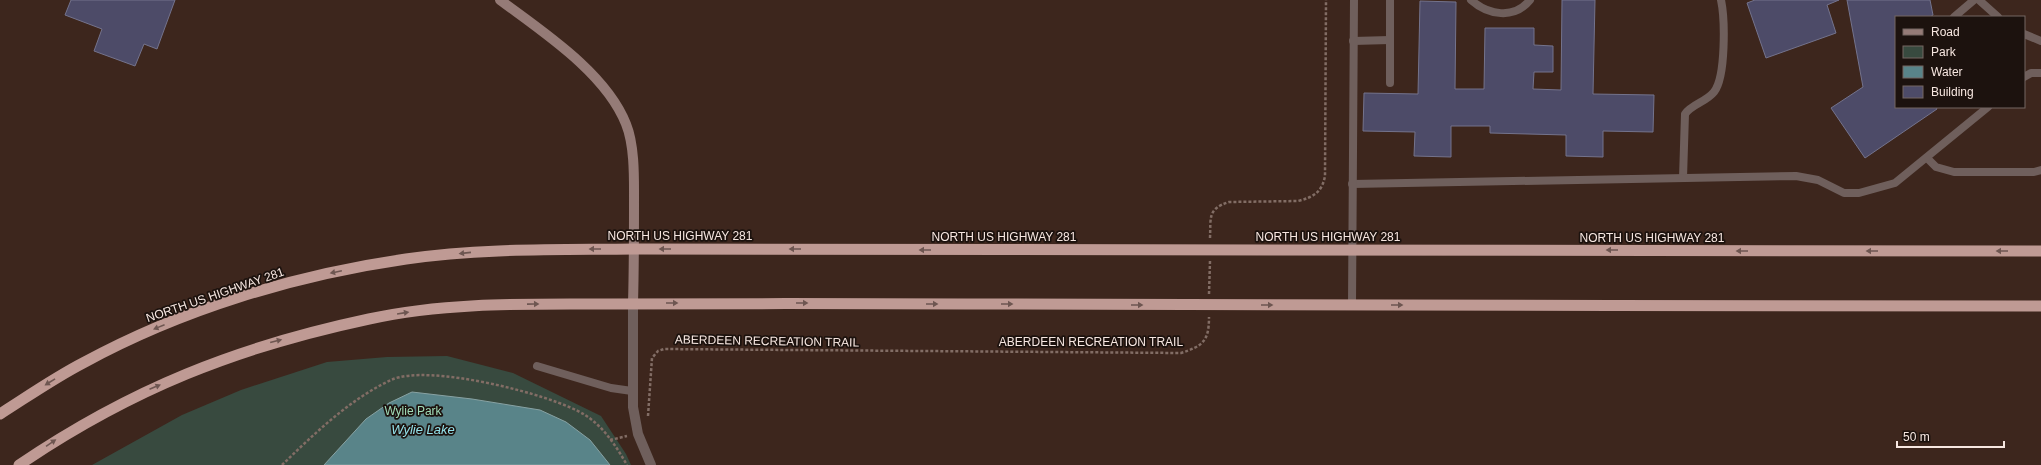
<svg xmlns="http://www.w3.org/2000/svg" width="2041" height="465" font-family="Arial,sans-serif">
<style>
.green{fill:#384a3f}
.water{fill:#598489;stroke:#88a2a3}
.building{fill:#4d4b68;stroke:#74738c}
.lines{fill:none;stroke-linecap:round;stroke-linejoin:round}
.path{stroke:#826d65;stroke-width:2.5;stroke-dasharray:3 2;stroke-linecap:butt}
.service{stroke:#6f5f5c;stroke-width:8}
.tertiary{stroke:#6f5f5c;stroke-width:10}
.secondary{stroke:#957b77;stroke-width:10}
.trunk{stroke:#bf9a94;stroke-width:11}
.oneway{fill:#6e5651}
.labels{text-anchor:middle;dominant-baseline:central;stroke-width:3.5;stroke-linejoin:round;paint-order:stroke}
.street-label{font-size:12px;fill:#f7e7e1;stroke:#1c120e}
.park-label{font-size:12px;fill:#a1dcb8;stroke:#1c120e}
.water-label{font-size:13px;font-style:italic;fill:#94e2eb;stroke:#1c120e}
</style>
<rect width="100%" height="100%" fill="#3d261d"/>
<path class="green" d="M447 356 513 373 601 416 626 454 631 465H92L182 415 241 390 327 362 387 357Z"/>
<path class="water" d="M412 392 472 399 540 410 566 422 590 440 610 465H324L366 419 389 403Z"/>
<g class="building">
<path d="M71 0H175L157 49 144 44 135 66 94 51 102 29 65 15Z"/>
<path d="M1562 0H1595L1593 94 1654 95 1653 132 1603 131V157L1566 156V135L1490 133V126H1451V157L1414 156 1415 132 1363 131 1364 93 1418 94 1420 1 1456 2 1455 89H1484L1485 28H1534V45L1553 46V72H1534L1533 89 1561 90Z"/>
<path d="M1755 0H1839L1827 5 1836 33 1766 58 1747 3Z"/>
<path d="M1847 0H1930L1933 15 1930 17H1896V107H1936L1937 109 1865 158 1831 108 1863 87Z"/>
</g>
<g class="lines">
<g class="path">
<path d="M1210 238C1211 218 1207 209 1229 202L1298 201C1314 197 1322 192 1325 176L1326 0"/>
<path d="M1209 294 1210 261"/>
<path d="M648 416 652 358 658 351 664 349 1181 353C1203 346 1209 341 1209 317"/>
<path d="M610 440 627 436"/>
<path d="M282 465C314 434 350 399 391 380 427 363 552 394 585 415 604 427 616 446 627 465"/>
</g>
<g class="service">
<path d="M1471 0C1488 15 1514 20 1530 0"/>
<path d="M1979 0 1998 17"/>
<path d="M1954 17 1974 0"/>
<path d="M2024 34 2041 41"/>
<path d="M1353 41 1390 40"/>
<path d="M2024 77 2031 73H2041"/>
<path d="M1390 83V0"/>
<path d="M1927 158 1936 167 1954 172H2034L2041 170"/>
<path d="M1683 178 1685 114C1692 104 1706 102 1714 92 1726 77 1725 19 1721 0"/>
<path d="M1352 184 1796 176 1818 180 1844 193H1859L1895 183 1988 107"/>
<path d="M1352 305 1354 0"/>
<path d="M537 366 611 388 632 391"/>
</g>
<path class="tertiary" d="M633 303V407L638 434 651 465"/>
<path class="secondary" d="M500 0C543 32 606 73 626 124 635 146 634 180 634 203 634 236 634 270 633 303"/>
<g class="trunk">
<path d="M0 414C27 397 54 378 83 363 182 309 295 275 406 259 482 248 558 250 634 249L2041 251"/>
<path d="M19 465C131 389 237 347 369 319 446 302 526 304 605 304 726 303 846 304 967 304 1325 306 1683 305 2041 306"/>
</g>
</g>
<defs><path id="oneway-solid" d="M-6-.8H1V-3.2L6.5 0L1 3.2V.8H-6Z"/></defs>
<g class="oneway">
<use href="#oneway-solid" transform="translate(595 249) rotate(180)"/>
<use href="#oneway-solid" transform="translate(665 249) rotate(180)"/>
<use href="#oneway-solid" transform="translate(795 249) rotate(-180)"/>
<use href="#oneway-solid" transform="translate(925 250) rotate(-180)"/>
<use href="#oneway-solid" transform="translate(1612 250) rotate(-180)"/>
<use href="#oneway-solid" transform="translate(1742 251) rotate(-180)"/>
<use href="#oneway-solid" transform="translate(1872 251) rotate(-180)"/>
<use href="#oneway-solid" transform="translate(2002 251) rotate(-180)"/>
<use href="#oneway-solid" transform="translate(465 253) rotate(174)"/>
<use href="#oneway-solid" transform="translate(336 272) rotate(168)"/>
<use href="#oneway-solid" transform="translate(672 303)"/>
<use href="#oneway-solid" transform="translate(802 303)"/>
<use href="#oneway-solid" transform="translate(533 304) rotate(-1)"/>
<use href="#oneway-solid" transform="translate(932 304)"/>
<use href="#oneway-solid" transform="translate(1007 304)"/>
<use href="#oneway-solid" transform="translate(1137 305)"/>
<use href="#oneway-solid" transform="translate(1267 305)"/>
<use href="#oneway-solid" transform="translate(1397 305)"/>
<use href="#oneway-solid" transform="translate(403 313) rotate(-9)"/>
<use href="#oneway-solid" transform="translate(159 327) rotate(158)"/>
<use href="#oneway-solid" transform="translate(276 341) rotate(-14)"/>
<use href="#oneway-solid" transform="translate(50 382) rotate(148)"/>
<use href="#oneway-solid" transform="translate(155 387) rotate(-23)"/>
<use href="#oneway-solid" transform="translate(51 443) rotate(-34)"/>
</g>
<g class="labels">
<g class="street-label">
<text x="680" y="236">NORTH US HIGHWAY 281</text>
<text x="1004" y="237">NORTH US HIGHWAY 281</text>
<text x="1328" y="237">NORTH US HIGHWAY 281</text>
<text x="1652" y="238">NORTH US HIGHWAY 281</text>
<text transform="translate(215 295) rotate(-19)">NORTH US HIGHWAY 281</text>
<text transform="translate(767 341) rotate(1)">ABERDEEN RECREATION TRAIL</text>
<text x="1091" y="342">ABERDEEN RECREATION TRAIL</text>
</g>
<g class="park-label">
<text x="413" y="411">Wylie Park</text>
</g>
<g class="water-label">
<text x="423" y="429">Wylie Lake</text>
</g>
</g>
<rect x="1895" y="16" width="130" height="92" fill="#1c120e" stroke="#746762"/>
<rect x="1903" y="29" width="20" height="6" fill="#957b77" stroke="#746762"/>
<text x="1931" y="36" font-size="12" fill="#f7e7e1">Road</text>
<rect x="1903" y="46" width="20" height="12" fill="#384a3f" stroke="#746762"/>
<text x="1931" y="56" font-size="12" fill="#f7e7e1">Park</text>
<rect x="1903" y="66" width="20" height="12" fill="#598489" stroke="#746762"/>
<text x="1931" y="76" font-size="12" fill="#f7e7e1">Water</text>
<rect x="1903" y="86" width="20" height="12" fill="#4d4b68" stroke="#746762"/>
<text x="1931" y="96" font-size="12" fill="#f7e7e1">Building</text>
<path d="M1897 441v6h107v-6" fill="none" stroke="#f7e7e1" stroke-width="2"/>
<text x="1903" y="441" font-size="12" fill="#f7e7e1" stroke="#1c120e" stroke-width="3" paint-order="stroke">50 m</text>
</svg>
